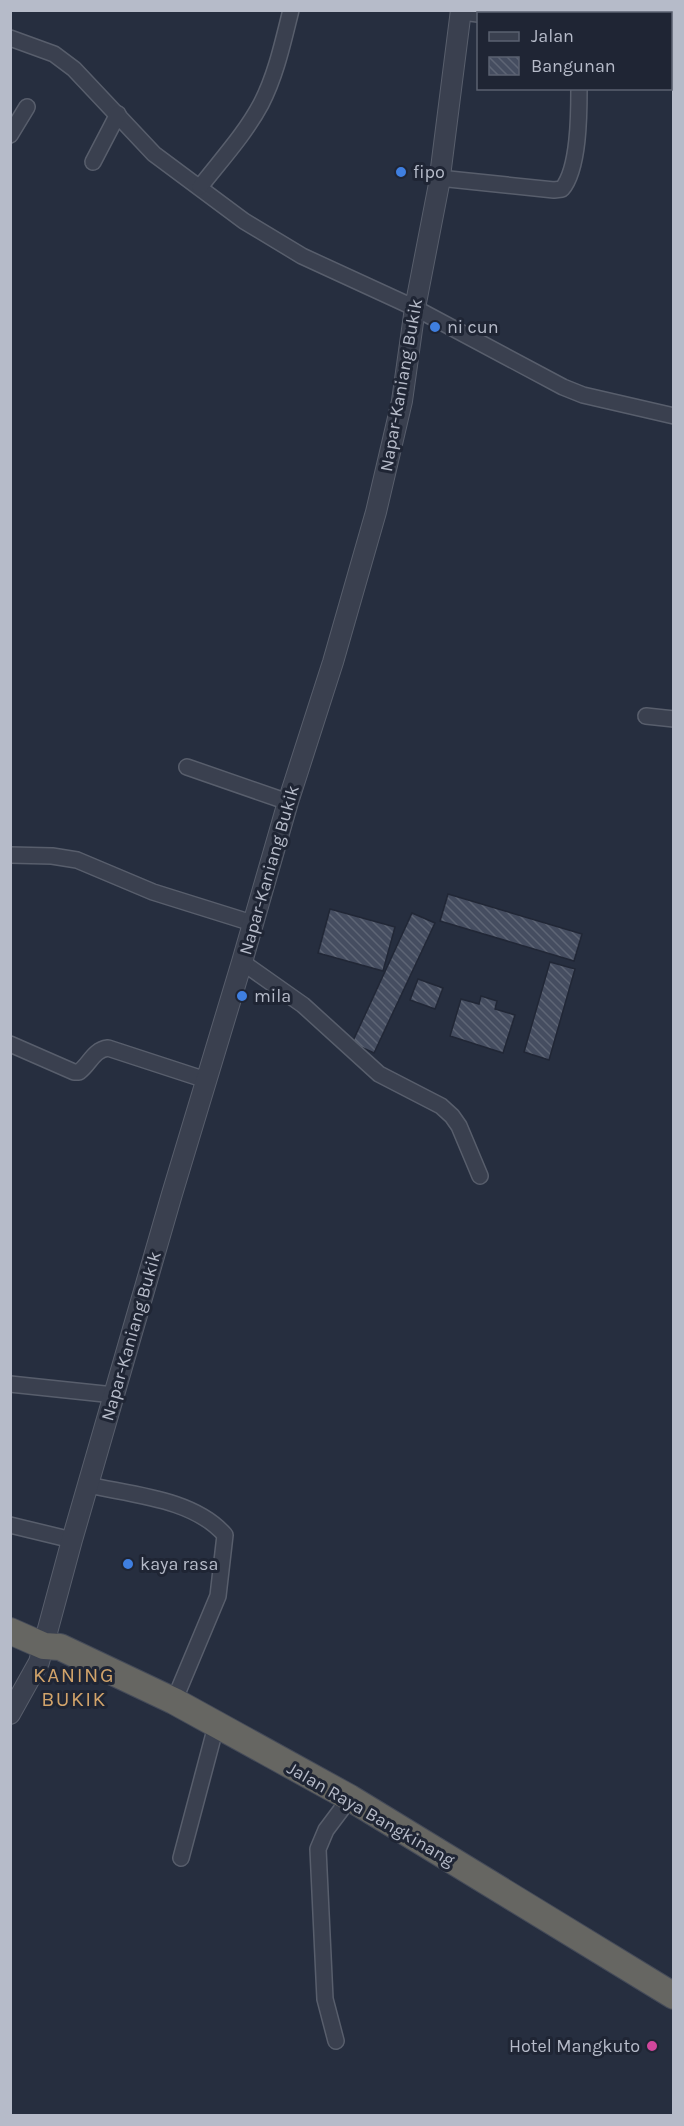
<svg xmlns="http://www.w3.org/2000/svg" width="684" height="2126" font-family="Karla,sans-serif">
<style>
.building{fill:url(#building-back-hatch);stroke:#212736;stroke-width:1.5}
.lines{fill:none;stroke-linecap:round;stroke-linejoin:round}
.minor-casing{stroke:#585e6c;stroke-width:18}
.tertiary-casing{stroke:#585e6c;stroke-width:22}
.trunk-casing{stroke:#454b59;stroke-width:28}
.minor{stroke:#3a404f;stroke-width:15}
.tertiary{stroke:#3a404f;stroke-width:20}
.trunk{stroke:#666662;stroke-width:26}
.shop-dot{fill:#3f7fe0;stroke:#1f2534;stroke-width:2}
.hotel-dot{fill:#d1479c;stroke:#1f2534;stroke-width:2}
.labels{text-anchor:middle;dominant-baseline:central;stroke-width:6;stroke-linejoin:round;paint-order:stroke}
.poi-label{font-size:18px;fill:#b6bbc9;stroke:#1f2534;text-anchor:start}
.street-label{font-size:18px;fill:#b6bbc9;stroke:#1f2534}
.quarter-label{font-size:21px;letter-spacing:1.5px;fill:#d1a36a;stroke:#1f2534}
</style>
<defs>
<pattern id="building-back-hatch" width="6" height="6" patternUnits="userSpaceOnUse" patternTransform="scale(1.5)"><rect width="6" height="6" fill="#454d60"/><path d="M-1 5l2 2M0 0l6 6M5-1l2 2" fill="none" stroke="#5e6575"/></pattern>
</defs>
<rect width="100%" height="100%" fill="#262e3f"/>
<g class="building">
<path d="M670 30 674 31V57L670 56Z"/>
<path d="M448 894 582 934 574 961 440 921Z"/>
<path d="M330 909 395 927 383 971 318 953Z"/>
<path d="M412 913 435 923 374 1053 352 1043Z"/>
<path d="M550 962 575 969 549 1060 524 1052Z"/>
<path d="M418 979 443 988 435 1009 410 1000Z"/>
<path d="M481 996 497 1001 495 1009 515 1015 503 1053 450 1036 461 999 479 1004Z"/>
</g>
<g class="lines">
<defs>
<g id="minor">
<path d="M461 12 478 14"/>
<path d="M10 38 54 54 74 69 154 154 244 221 302 256 415 308 563 387 583 395 674 416"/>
<path d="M10 135 27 107"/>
<path d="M93 162 118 114"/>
<path d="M439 178 554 190 562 189C579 169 579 114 579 88"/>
<path d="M200 187C221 160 245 134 261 104 276 75 283 42 291 10"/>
<path d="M646 716 674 719"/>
<path d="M187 767 288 802"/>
<path d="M10 855 52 856 77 860 153 892 252 923"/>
<path d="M242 962 303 1005 379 1074 441 1106 452 1116 459 1126 480 1176"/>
<path d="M10 1044 74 1072H79C90 1064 93 1050 108 1048L206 1080"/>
<path d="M10 1384 114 1395"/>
<path d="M88 1485C133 1495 194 1499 225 1535L218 1596 174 1701"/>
<path d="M10 1525 72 1540"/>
<path d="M181 1858 216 1726"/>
<path d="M336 2041 325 1999 318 1849 326 1830 350 1798"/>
</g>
<path id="tertiary" d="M10 1714 39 1662 72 1540 172 1194 242 962 288 802 333 662 376 512 402 401 415 308 439 184 461 10"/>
<path id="trunk" d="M10 1631 44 1646 60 1647 174 1701 350 1798 674 1996"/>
</defs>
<use href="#minor" class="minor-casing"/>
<use href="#tertiary" class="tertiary-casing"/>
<use href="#trunk" class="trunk-casing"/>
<use href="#minor" class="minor"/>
<use href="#tertiary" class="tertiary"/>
<use href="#trunk" class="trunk"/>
</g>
<g class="shop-dot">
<circle cx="401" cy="172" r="6"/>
<circle cx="435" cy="327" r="6"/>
<circle cx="242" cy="996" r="6"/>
<circle cx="128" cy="1564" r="6"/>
</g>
<circle class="hotel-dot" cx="652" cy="2046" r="6"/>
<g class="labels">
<g class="poi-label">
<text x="413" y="172">fipo</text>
<text x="447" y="327">ni cun</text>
<text x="254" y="996">mila</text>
<text x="140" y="1564">kaya rasa</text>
<text x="640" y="2046" text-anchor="end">Hotel Mangkuto</text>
</g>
<g class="street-label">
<text transform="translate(401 385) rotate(-80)">Napar-Kaniang Bukik</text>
<text transform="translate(269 870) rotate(-74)">Napar-Kaniang Bukik</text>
<text transform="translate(131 1336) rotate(-74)">Napar-Kaniang Bukik</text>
<text transform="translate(371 1814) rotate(30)">Jalan Raya Bangkinang</text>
</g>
<g class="quarter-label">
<text x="74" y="1675">KANING<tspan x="74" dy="24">BUKIK</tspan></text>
</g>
</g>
<rect width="684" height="2126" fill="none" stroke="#b6bbc9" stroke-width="24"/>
<rect x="477" y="12" width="195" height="78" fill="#1f2534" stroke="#5b6170" stroke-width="1.5"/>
<rect x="489" y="32" width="30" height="9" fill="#3a404f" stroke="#5b6170" stroke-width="1.5"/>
<text x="531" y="42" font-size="18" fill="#b6bbc9">Jalan</text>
<rect x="489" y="57" width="30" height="18" fill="url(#building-back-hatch)" stroke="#5b6170" stroke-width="1.5"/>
<text x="531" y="72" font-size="18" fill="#b6bbc9">Bangunan</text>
</svg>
